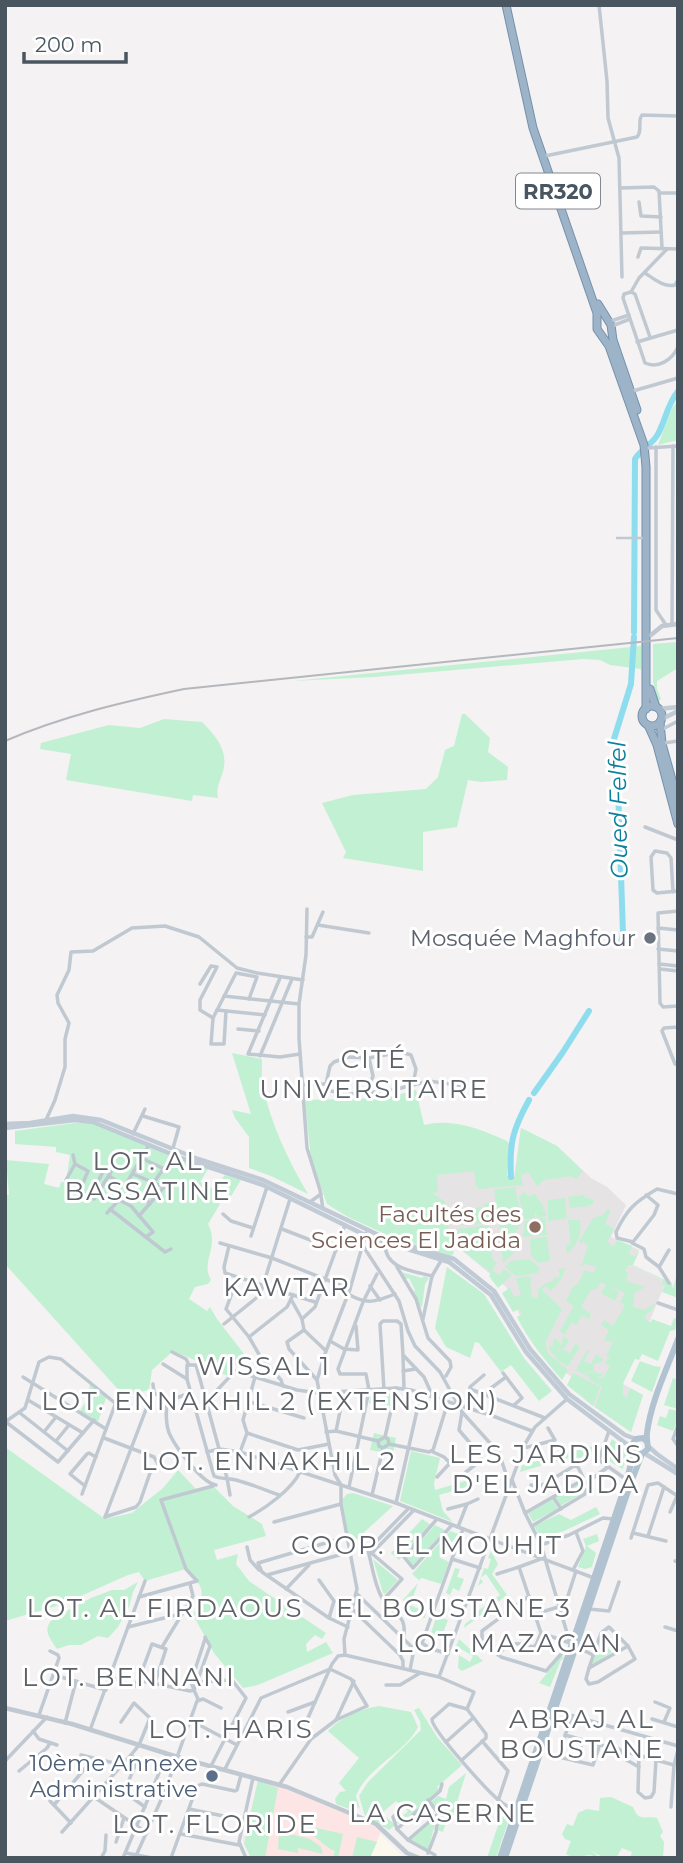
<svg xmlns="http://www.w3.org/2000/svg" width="683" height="1863" font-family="Montserrat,sans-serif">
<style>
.commercial{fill:#fdf8ed}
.education{fill:#e5e3e4}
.medical{fill:#fce5e4}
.green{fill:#c1f1d2}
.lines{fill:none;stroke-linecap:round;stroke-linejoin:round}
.river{stroke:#8eddee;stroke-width:6}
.trunk-casing{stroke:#7491ad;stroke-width:9}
.pedestrian{stroke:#c0c9d1;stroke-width:2.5}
.minor{stroke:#c0c9d1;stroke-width:3.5}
.tertiary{stroke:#c0c9d1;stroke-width:4.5}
.secondary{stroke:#c0cbd5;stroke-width:4.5}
.primary{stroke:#b1c2d0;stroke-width:6}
.trunk{stroke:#9db4c8;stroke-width:7}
.rail{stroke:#b4b7bc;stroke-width:2}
.worship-dot{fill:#6b7280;stroke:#fff;stroke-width:2.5}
.education-dot{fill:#8d6e63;stroke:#fff;stroke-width:2.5}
.service-dot{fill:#5c6f8a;stroke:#fff;stroke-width:2.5}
.labels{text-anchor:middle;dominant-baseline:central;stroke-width:6;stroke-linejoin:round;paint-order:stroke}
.shield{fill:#fff;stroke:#808990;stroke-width:2}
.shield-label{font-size:21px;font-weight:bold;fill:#495660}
.worship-label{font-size:23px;fill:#5b616d;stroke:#fff;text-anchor:end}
.education-label{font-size:23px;fill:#785e54;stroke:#fff;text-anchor:end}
.service-label{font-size:23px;fill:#4e5e75;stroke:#fff;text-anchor:end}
.water-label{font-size:24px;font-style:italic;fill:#0b809a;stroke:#fff}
.quarter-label{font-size:26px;letter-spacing:2px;fill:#5e6267;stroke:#fff}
</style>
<rect width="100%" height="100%" fill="#f4f2f2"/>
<path class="commercial" d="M380 1834 404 1858H370Z"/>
<path class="education" d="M521 1128 557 1146 591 1178 607 1187 626 1205 611 1237 639 1250 632 1265 666 1282 623 1384 643 1395 631 1432 589 1403 577 1380 561 1370 527 1330 506 1287 448 1239 428 1170 451 1166 514 1177Z"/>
<path class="medical" d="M259 1778 382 1829 370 1858H251L244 1844 243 1837Z"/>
<g class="green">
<path d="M678 400V440L658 445 671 410Z"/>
<path d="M678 642V668L657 681V689L661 699 658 702 653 682V644Z"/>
<path d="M641 646V669L610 665 600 660 583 659 374 677 293 681Z"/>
<path d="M462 714H465L490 738 488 752 508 767 507 780 481 782 468 780 457 827 423 832V871L343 858 346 852 322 803 353 795 426 789 438 777 445 750 454 746Z"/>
<path d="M164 719 202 722C213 733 227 748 224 766 223 778 215 785 218 798L193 795 192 801 66 780 71 754 40 749 41 743 109 725 140 728Z"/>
<path d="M232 1053 262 1059C262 1068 261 1079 263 1087 271 1124 289 1162 308 1194L271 1176 249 1168V1137L235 1118 232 1110 251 1114Z"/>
<path d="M416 1090 424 1125C453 1118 480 1129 507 1141L509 1144 507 1176 515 1177 521 1128 557 1146 583 1171 576 1179 571 1176 544 1180 537 1186 528 1172 521 1175 523 1185 479 1189 476 1186 474 1171 437 1175 438 1190 434 1194 445 1202 446 1212 444 1213 453 1244 449 1241 454 1252 452 1256 394 1238 348 1217 327 1204 311 1159 305 1100 384 1098Z"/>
<path d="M82 1122 96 1124 208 1169 200 1182 214 1189 225 1175 241 1180 231 1196 221 1191 215 1200 220 1204 208 1224C220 1248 200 1261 211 1280L208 1284 195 1287 189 1299 207 1311 210 1307 217 1319 244 1354 228 1376C208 1369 193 1356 172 1352L152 1370 149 1390 124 1396 5 1264V1195H9L6 1160 49 1164 44 1184 59 1188 61 1182H66L70 1155 56 1152V1147L15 1144V1131Z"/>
<path d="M515 1187 522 1219 498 1221 494 1190Z"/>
<path d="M525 1192 528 1196 535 1194 545 1209 540 1211H546V1216L537 1218 535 1210V1218L524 1219 519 1197Z"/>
<path d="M584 1195 585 1198 593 1199V1203L589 1206 570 1208 568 1197Z"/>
<path d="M565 1198 567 1218 548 1221V1200Z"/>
<path d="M493 1203 496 1222 461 1225V1223L452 1224 448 1211 484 1207V1204Z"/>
<path d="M608 1209 610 1212 605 1224 614 1229 607 1242 614 1247 617 1240 632 1246 629 1254 635 1257 640 1250 633 1265 672 1283 673 1289 678 1269V1298L662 1292 665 1285 662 1284 663 1280 632 1265H628L625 1271 628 1273 626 1281 645 1287 634 1293 633 1307 644 1310 655 1304 652 1310 645 1315 647 1321 651 1322 652 1319 671 1326 674 1318 678 1319 675 1330 670 1331 658 1361 642 1354 639 1360 635 1359 623 1383V1396L627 1397 630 1388 643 1395 631 1432 595 1407 602 1387 588 1378 589 1376 584 1375 594 1371 599 1374 605 1373 597 1378H603L610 1366 605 1363 607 1359 611 1358 606 1356 617 1334 612 1342 604 1340 609 1330 601 1325 604 1320 613 1326 624 1307V1304L620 1302 625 1293 607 1285 619 1292 615 1301 601 1293 606 1285 601 1282 596 1290H591L581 1307 591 1314 589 1319 582 1315 576 1325 571 1322 565 1335 560 1331 574 1306 566 1301 574 1285H577L585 1270 593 1273 597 1267 587 1264 579 1266 582 1264 588 1246 583 1241 581 1244 579 1242 593 1218 603 1215Z"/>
<path d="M545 1218 547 1235 523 1237 525 1221Z"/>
<path d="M568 1220H580C582 1235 578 1244 567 1254L566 1245 571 1244Z"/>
<path d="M523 1221 511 1238 499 1229 500 1223Z"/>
<path d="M488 1225 490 1243 463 1246 454 1239 453 1230Z"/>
<path d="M500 1233 512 1244 513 1254 503 1263Z"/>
<path d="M547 1237 550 1261 538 1263 531 1256 530 1239Z"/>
<path d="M490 1245 493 1260 497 1263 492 1270 499 1275 504 1269 512 1275 498 1288 489 1276 491 1273 459 1248Z"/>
<path d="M529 1259 539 1268 538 1273 516 1276 505 1267 511 1261Z"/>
<path d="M447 1267 484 1294 524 1358 552 1391 539 1401 511 1365 501 1372 479 1343 475 1342 470 1358 446 1347 435 1328Z"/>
<path d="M565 1268 562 1278 551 1291 545 1286 542 1290 562 1309 545 1343 548 1353 568 1370 562 1380C545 1360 528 1340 517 1317L522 1314 520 1309 513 1312 502 1293 510 1288 514 1297 521 1295 516 1278 528 1276 532 1279 530 1283 532 1298H538V1290L544 1284 553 1281V1278L560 1277 559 1269Z"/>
<path d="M401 1272 422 1278 424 1276 429 1278 425 1284 422 1307 419 1306 414 1292 415 1290 409 1278 406 1279Z"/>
<path d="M563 1337 569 1340 563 1350 570 1353 575 1344 580 1346 568 1366 559 1361 549 1349 550 1342 551 1348H552L554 1338 560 1343 561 1348 557 1351H560Z"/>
<path d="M587 1350 589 1351 584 1361 591 1364 596 1354 603 1359 601 1362 594 1364V1370L583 1374 576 1370Z"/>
<path d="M640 1361 654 1366 661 1367 652 1392 631 1381Z"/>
<path d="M573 1373 600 1387 593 1406 567 1385Z"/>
<path d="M673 1378 678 1380V1409L664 1405Z"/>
<path d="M90 1384 107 1395 98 1422 80 1411 87 1400Z"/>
<path d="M390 1393 392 1396 389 1408 369 1403 371 1394Z"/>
<path d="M669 1409 678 1411V1419L673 1431 657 1425 660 1416 666 1418Z"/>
<path d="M374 1433 396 1438 393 1454 370 1450Z"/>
<path d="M612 1439 627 1452 623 1469 604 1458Z"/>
<path d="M597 1445 594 1454 570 1461 567 1458 520 1472 522 1465Z"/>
<path d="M5 1447 105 1519 132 1513 163 1488 178 1470 196 1489 213 1486 233 1506 262 1524 266 1536 214 1550 217 1560 238 1554 236 1564 249 1581 326 1633 322 1639 315 1635 306 1644 307 1652 326 1642 333 1653 258 1685 243 1688 214 1653 193 1615C206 1591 205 1589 186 1569L145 1581 139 1572 128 1575 63 1604 5 1621Z"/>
<path d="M411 1451 440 1458 434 1483 435 1490 479 1477 481 1483 439 1495 443 1511 453 1522 400 1501Z"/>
<path d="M579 1484 585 1492 560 1506 555 1497Z"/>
<path d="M353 1493 393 1506 350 1545 342 1500 347 1494Z"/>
<path d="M552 1499 558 1509 533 1522 528 1513Z"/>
<path d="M596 1507 600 1514 564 1531 540 1538 534 1526 559 1514 571 1520Z"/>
<path d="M422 1519 431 1525 399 1560 391 1553Z"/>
<path d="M435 1525 445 1530 412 1566 406 1558 407 1556Z"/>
<path d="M450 1531 459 1534 439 1557 449 1562 441 1584 422 1578 419 1580 412 1574Z"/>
<path d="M597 1534 599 1541 587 1546 596 1553 592 1567 585 1569 578 1567 586 1546 583 1539Z"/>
<path d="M491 1551 498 1564 492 1574 507 1595 464 1628 465 1624 476 1616 475 1613 500 1595 486 1574 480 1578 483 1582 478 1586 484 1568 488 1569 491 1559 488 1558Z"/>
<path d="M373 1559 398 1580 385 1594 383 1593Z"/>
<path d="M455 1568 460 1569 457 1577 464 1579 459 1591 453 1588 450 1595 446 1593Z"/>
<path d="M138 1582 133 1592 129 1607 118 1627 108 1638 98 1636 81 1645H69L57 1649C50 1638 41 1629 54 1618L91 1598 112 1590H124Z"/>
<path d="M418 1583 410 1605 426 1612 425 1618 414 1615 403 1600Z"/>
<path d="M439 1610 444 1611 442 1618 448 1620 443 1633 437 1630 434 1637 430 1635Z"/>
<path d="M459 1639 483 1661 462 1671 458 1668 459 1655 470 1662 473 1656 456 1646Z"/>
<path d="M600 1641 612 1652 593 1665 592 1664Z"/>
<path d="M562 1655 564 1659 561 1660 550 1687 539 1683Z"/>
<path d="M379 1706 411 1712 418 1727C404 1754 367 1767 356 1796L360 1809 357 1806 352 1810 336 1804 335 1799 340 1792 346 1791 339 1783 359 1758 328 1731C341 1717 361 1709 379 1706Z"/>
<path d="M419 1708 437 1737 462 1765 437 1787 439 1790 399 1824 396 1822 408 1811 396 1801 382 1813 395 1825 389 1830 365 1816 359 1796 368 1782 421 1730 420 1721 414 1710Z"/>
<path d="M466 1773 453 1815 449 1814 443 1832 437 1830 440 1813 431 1802 438 1796 446 1799 449 1787Z"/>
<path d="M258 1780 278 1788 265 1858H251L244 1844Z"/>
<path d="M611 1797 633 1807C639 1823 645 1815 657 1818L663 1832 660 1836 664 1842 663 1858H630L632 1852 622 1848 616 1858H604L590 1850 597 1855 595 1857 590 1855C580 1856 576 1860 566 1854L571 1841 565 1839 562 1834 567 1824 573 1826 578 1813 587 1809 599 1811 600 1798Z"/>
<path d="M503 1811 509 1819 496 1858H487Z"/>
<path d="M437 1816 428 1851 410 1839Z"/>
<path d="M303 1825 343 1834 338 1858H333L335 1851C325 1848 319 1836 302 1831Z"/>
<path d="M282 1832 310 1839 321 1847 323 1854 298 1848V1853L278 1849 279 1834Z"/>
<path d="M357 1837 377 1842 370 1858H352Z"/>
</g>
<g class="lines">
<g class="river">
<path d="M634 632 635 459C641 449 653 444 658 434 666 419 667 405 678 391"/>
<path d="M621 943 623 933 617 757 614 739 631 684 634 637"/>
<path d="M534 1093 563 1052 589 1011"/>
<path d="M511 1177C509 1143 513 1129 529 1100"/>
</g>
<defs>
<g id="trunk">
<path d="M506 5 533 128 597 313V329L609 346 644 445 646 467V709"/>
<path d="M598 304 611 325 613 340 637 410"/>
<path d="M650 689 656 707"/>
<circle cx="652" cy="716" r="10"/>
<path d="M660 722 662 744 678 801"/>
<path d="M648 725 657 745 678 824"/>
</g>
</defs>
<use href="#trunk" class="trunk-casing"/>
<path class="pedestrian" d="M617 538H643"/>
<g class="minor">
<path d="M599 5 607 81 608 118 619 158 622 277"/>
<path d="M545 156 637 137C643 131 637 121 642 115L678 116"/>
<path d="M620 188 654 187 659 191 662 248"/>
<path d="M660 193H678"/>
<path d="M639 202 641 216 661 217"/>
<path d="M622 233 661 232"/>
<path d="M638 257 641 248 678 249"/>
<path d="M645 273C654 279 665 288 675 285L678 280"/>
<path d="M631 292 639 278 667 249"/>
<path d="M611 321 629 315"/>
<path d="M612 326 630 319"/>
<path d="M650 337 635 294 631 292 624 294 623 298 645 363C658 369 672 360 678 347"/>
<path d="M637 342 678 330"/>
<path d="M633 391 678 378"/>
<path d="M656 447V610L666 625"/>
<path d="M648 448 678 446"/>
<path d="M672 624 673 446"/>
<path d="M661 730 678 721"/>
<path d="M664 743 678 741"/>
<path d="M645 827 678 840"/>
<path d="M673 892 671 858 667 853 655 851 651 857 653 890 657 893 678 891"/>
<path d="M307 909 306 955 299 1004V1038L307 1148 320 1190 323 1209"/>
<path d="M678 911 658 913 660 1003 663 1007 678 1006"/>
<path d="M318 925 369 933"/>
<path d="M658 928 678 930"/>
<path d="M306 937H312L323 912"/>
<path d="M658 949 678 951"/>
<path d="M659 964 678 966"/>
<path d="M660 969 678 971"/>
<path d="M280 978 248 1054 280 1057 300 1054"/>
<path d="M200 984 211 966 217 967 200 1000V1010L213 1018"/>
<path d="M224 996 299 1004"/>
<path d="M217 1010 265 1015"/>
<path d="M226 1011 224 1044H211L213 1018 236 973 257 977 249 999"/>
<path d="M678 1027 664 1028 662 1031 675 1064 678 1065"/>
<path d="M238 1029 259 1031"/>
<path d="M260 1056 292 979"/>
<path d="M326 1084 330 1066 334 1062 348 1057 369 1058 401 1052 411 1055 416 1069 413 1084"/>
<path d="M302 1085 326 1084 331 1091 350 1094 389 1091 429 1081 464 1086"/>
<path d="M367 1092 373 1076 369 1058"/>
<path d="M143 1116 179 1127 173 1148"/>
<path d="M46 1120 55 1100 65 1067V1039L69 1023 58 1003 57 995 69 970 71 952 93 951 132 928 165 926 199 937 237 968 257 973 303 980"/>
<path d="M133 1134 145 1109"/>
<path d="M149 1145 125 1186 142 1195 150 1204"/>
<path d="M73 1155 75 1164 88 1171 80 1190 87 1195 94 1189 105 1168"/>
<path d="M141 1158 169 1171"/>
<path d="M133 1174 164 1187 139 1216"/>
<path d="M109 1176 125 1186"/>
<path d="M66 1180 75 1164"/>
<path d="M154 1182 164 1168"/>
<path d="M646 1195 658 1205 654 1215 633 1242 617 1238 616 1232C627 1209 635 1202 657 1189L678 1194"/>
<path d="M94 1199 111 1172"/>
<path d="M310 1202 321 1194"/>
<path d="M110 1209 165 1252 171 1249"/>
<path d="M107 1213 119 1200 131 1206 153 1232 146 1237"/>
<path d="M223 1214 231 1221 253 1228"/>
<path d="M282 1229 336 1250"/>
<path d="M251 1236 267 1187"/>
<path d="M220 1243 272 1258 350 1289"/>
<path d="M632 1243 644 1249 646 1257 659 1267 669 1283"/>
<path d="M385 1244C385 1269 413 1271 432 1276"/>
<path d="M229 1246 224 1267 225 1273 293 1295"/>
<path d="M363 1246 399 1301 408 1331 415 1346 440 1372 462 1412 499 1453 509 1483"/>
<path d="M397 1267 416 1299 428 1338 450 1361 451 1367 446 1376"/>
<path d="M659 1267 669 1250"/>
<path d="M238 1277 226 1309 249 1337 260 1356 281 1380 283 1386"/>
<path d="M370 1286 380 1300"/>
<path d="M348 1294C367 1305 375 1302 395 1294"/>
<path d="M292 1301 302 1319"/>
<path d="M658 1303 678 1310"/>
<path d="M423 1319 432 1276 442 1259"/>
<path d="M224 1324 260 1295 290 1199"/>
<path d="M304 1330 302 1319 315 1307 345 1225"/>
<path d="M249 1337 287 1307 293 1295 315 1302"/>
<path d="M330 1341 344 1349 358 1350 356 1326"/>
<path d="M172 1352 186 1359 189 1365"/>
<path d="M403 1356 404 1389"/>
<path d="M163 1364 187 1379"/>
<path d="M403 1371 416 1369"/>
<path d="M503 1373 522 1398 514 1405"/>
<path d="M252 1375 265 1362"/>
<path d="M484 1375 470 1387V1389L545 1418"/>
<path d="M23 1377 106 1429"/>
<path d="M317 1380 289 1349 287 1342 304 1330 325 1350"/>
<path d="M153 1384 154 1393 168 1401"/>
<path d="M384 1390 380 1324 383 1321H397L401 1324 403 1355 424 1377 433 1397"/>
<path d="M190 1393 168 1401C165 1410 166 1427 170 1435 177 1449 202 1483 216 1485"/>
<path d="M483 1394 506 1377"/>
<path d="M28 1400 83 1433"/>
<path d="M247 1401 304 1418"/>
<path d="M206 1402 235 1371 255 1377"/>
<path d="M462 1412 459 1430 481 1456 480 1461 466 1472"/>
<path d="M20 1413 68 1451"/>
<path d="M5 1422 25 1408 39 1362 49 1357 61 1359 115 1403"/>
<path d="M6 1422 58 1462 94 1420"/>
<path d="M678 1425 673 1439 678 1446"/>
<path d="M336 1431 344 1392"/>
<path d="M609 1431 599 1460 627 1480"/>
<path d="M44 1432 56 1417"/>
<path d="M326 1432 336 1431 378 1441"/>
<path d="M247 1433 243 1420 255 1377 297 1390 319 1393 396 1388 411 1390 493 1416 532 1431"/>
<path d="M385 1437 396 1388"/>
<path d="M104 1438 154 1457 159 1466"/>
<path d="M56 1441 69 1425"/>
<path d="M389 1444 429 1452 433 1450 448 1402"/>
<path d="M524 1448 555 1440 548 1428"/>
<path d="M431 1451 444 1457 450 1463 437 1477"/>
<path d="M207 1452 219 1449 240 1452 396 1503 458 1527 467 1504 448 1509"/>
<path d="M240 1452 247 1433 298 1450 329 1444"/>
<path d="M512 1480 525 1513 579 1482 583 1477 578 1467 574 1466 539 1487 531 1485"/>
<path d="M85 1486 70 1474 87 1454 89 1453 96 1457"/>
<path d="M582 1486 608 1467"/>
<path d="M349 1487 369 1390 366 1374H340L338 1369 363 1302 377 1274"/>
<path d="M82 1494 119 1394"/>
<path d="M230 1495 227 1478 200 1379 196 1365H187V1379L214 1476C220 1479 228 1478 236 1480 251 1484 265 1490 279 1495"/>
<path d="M372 1495 383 1448 389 1444 388 1439 385 1437 378 1441 379 1446 383 1448"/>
<path d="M553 1497 561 1509"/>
<path d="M396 1503 421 1393"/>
<path d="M467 1504 478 1499"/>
<path d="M670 1512 677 1496"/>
<path d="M525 1513 541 1545"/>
<path d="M105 1517 153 1391"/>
<path d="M105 1517 136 1507 140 1502 150 1473 163 1462"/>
<path d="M249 1517C266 1508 292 1489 300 1472"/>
<path d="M437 1519 404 1557 413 1568 452 1525"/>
<path d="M274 1522 341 1504"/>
<path d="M532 1526 585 1494 586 1491 579 1482"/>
<path d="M458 1527 594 1578"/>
<path d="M463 1529 452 1559 480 1568"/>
<path d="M633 1533 666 1541"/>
<path d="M648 1536 664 1487"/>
<path d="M346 1537 258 1563 262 1572 329 1618 348 1627"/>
<path d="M631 1538 648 1485 658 1483 676 1495"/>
<path d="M247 1547 250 1560 259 1570"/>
<path d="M368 1550C372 1565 374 1584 382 1598 392 1615 409 1614 403 1639"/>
<path d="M368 1550 408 1509"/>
<path d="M369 1551 402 1579 383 1600"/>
<path d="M372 1553 414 1510"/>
<path d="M543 1558 519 1567 541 1633 570 1643"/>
<path d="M675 1561 678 1562"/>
<path d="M573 1570 583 1551 576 1532"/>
<path d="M497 1574 519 1567"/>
<path d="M267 1575 350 1552 341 1504V1485L335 1475 317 1380 326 1351 350 1289 366 1233"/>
<path d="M319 1580 334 1601 329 1618"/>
<path d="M286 1589 309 1565"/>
<path d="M356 1593 414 1649 410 1670"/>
<path d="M529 1596 482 1631V1639L501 1657 546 1671 562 1653 569 1651"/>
<path d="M139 1597 197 1581 186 1569 161 1500 213 1486"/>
<path d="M352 1609 400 1655 403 1661V1668"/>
<path d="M589 1609 609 1611 619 1582"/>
<path d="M535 1614 565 1605 576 1571"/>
<path d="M128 1627 180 1614"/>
<path d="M609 1627 628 1646 589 1668 601 1633Z"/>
<path d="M665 1627 678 1631"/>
<path d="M570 1643 541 1545 569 1535 603 1518 613 1519"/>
<path d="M162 1647 193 1596 190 1584"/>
<path d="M577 1647 593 1655"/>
<path d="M448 1654 429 1648 422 1643 452 1559"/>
<path d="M345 1655 344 1639 357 1589 350 1552"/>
<path d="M498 1655C508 1641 518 1642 533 1647L536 1645 541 1633"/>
<path d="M589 1668 586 1679 589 1684 598 1682 635 1659 628 1646"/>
<path d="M54 1675 106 1690"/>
<path d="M110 1677 135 1686 138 1680 190 1691 194 1690 198 1699"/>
<path d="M439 1677 474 1692 467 1709"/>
<path d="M139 1679 152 1644 166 1649 155 1683"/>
<path d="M199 1682 232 1680 246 1698 211 1766"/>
<path d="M386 1685H400L420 1673"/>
<path d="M194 1690 210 1646 205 1637"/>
<path d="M194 1690 191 1682 205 1639"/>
<path d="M655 1702 670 1708 664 1722"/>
<path d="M556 1711 678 1746"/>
<path d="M288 1712 315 1702"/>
<path d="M39 1715 59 1658 58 1655 50 1651"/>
<path d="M573 1716 565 1735 674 1765"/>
<path d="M652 1719 678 1727"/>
<path d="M190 1720 237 1745"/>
<path d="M336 1720 354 1681"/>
<path d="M65 1723 76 1681"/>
<path d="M303 1729 332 1664 338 1656 345 1655 439 1677 525 1444 535 1427 567 1399"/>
<path d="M90 1730 145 1581"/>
<path d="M33 1731 39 1739 57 1745"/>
<path d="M565 1736 559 1757 593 1765 600 1744"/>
<path d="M482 1741 508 1771 498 1801"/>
<path d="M446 1742 473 1718"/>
<path d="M619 1749 621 1757 639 1767"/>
<path d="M81 1755 122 1765"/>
<path d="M639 1755 638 1792 645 1798 651 1797 654 1792 656 1760"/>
<path d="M462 1760 486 1738V1734L467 1709 449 1704 432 1719C431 1729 489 1793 501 1802 505 1806 510 1807 516 1809"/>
<path d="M5 1761 47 1717"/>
<path d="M576 1761 583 1740"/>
<path d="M225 1769 261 1698 330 1669 351 1679 367 1706 336 1720 311 1739 279 1785"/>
<path d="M19 1771 47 1748 50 1743"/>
<path d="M109 1781 145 1807"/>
<path d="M124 1792 137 1761 131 1755"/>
<path d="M94 1797 147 1833"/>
<path d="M428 1800 438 1813 436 1832 428 1853"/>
<path d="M50 1801 71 1823"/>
<path d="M54 1805 93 1759"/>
<path d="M671 1807 674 1765 678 1750"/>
<path d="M189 1809 243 1820"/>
<path d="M397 1829 393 1817 403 1807"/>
<path d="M62 1832 131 1755 139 1745 150 1718 134 1703 121 1722"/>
<path d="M181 1834 239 1845"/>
<path d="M408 1840 437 1815"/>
<path d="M116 1842 124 1818"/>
<path d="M126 1853 152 1858"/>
<path d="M435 1855 408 1840 397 1829 440 1791 442 1784"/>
<path d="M101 1858 105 1851 106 1835"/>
<path d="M123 1858 167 1754"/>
<path d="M135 1858 165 1791 197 1701 203 1699 221 1708"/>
<path d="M171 1858 197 1786 202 1784 235 1791 237 1790 241 1775"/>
<path d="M246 1858 239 1842 253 1778"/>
</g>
<g class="tertiary">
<path d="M651 635 662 626 678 624"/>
<path d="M5 1708 72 1724 184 1759 287 1787 376 1824 407 1853 419 1858"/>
</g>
<g class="secondary">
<path d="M658 709 678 707"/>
<path d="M662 719 678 711"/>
<path d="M5 1124 30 1123 73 1116 101 1120 198 1159 263 1180 387 1239 454 1259 494 1291 530 1349 569 1394 625 1435 636 1439"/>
<path d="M5 1128 75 1120 93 1122 181 1158 263 1185 369 1237 449 1262 491 1295 526 1352 567 1399 632 1448"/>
<path d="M648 1446 657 1454 678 1469"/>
<path d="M644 1453 678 1474"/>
</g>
<g class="primary">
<path d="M647 1442 643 1438 636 1439 632 1445 634 1451 642 1454 648 1449C648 1444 646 1439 647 1433 651 1401 667 1369 678 1339"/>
<path d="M500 1858 626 1483 634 1452"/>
<path d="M505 1858 630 1485 642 1454"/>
</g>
<use href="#trunk" class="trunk"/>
<path class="rail" d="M5 741C63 716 123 702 184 689L678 638"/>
</g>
<circle class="worship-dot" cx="650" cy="938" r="7"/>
<circle class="education-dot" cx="535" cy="1227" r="7"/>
<circle class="service-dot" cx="212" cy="1776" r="7"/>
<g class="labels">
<rect class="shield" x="516" y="173.5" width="84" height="35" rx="5"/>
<g class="shield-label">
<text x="558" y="191">RR320</text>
</g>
<g class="worship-label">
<text x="636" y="938">Mosquée Maghfour</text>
</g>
<g class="education-label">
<text x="521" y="1214">Facultés des<tspan x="521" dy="26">Sciences El Jadida</tspan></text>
</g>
<g class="service-label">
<text x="198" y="1763">10ème Annexe<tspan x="198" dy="26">Administrative</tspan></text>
</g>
<g class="water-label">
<text transform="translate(618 810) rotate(-91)">Oued Felfel</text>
</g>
<g class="quarter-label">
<text x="374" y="1059">CITÉ<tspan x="374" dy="30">UNIVERSITAIRE</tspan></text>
<text x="148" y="1161">LOT. AL<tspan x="148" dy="30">BASSATINE</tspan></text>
<text x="287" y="1287">KAWTAR</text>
<text x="264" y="1366">WISSAL 1</text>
<text x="270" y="1401">LOT. ENNAKHIL 2 (EXTENSION)</text>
<text x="546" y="1454">LES JARDINS<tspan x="546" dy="30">D'EL JADIDA</tspan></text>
<text x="269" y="1461">LOT. ENNAKHIL 2</text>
<text x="427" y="1545">COOP. EL MOUHIT</text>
<text x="165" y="1608">LOT. AL FIRDAOUS</text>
<text x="454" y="1608">EL BOUSTANE 3</text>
<text x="510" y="1643">LOT. MAZAGAN</text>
<text x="129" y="1677">LOT. BENNANI</text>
<text x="582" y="1719">ABRAJ AL<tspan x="582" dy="30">BOUSTANE</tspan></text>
<text x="231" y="1729">LOT. HARIS</text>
<text x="443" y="1813">LA CASERNE</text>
<text x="215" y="1824">LOT. FLORIDE</text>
</g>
</g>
<rect width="683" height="1863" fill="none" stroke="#495660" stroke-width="14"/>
<path d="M24 52v10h102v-10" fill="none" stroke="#495660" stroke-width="3.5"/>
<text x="35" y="52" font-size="21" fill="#495660" stroke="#ffffff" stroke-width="5" paint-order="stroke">200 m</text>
</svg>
